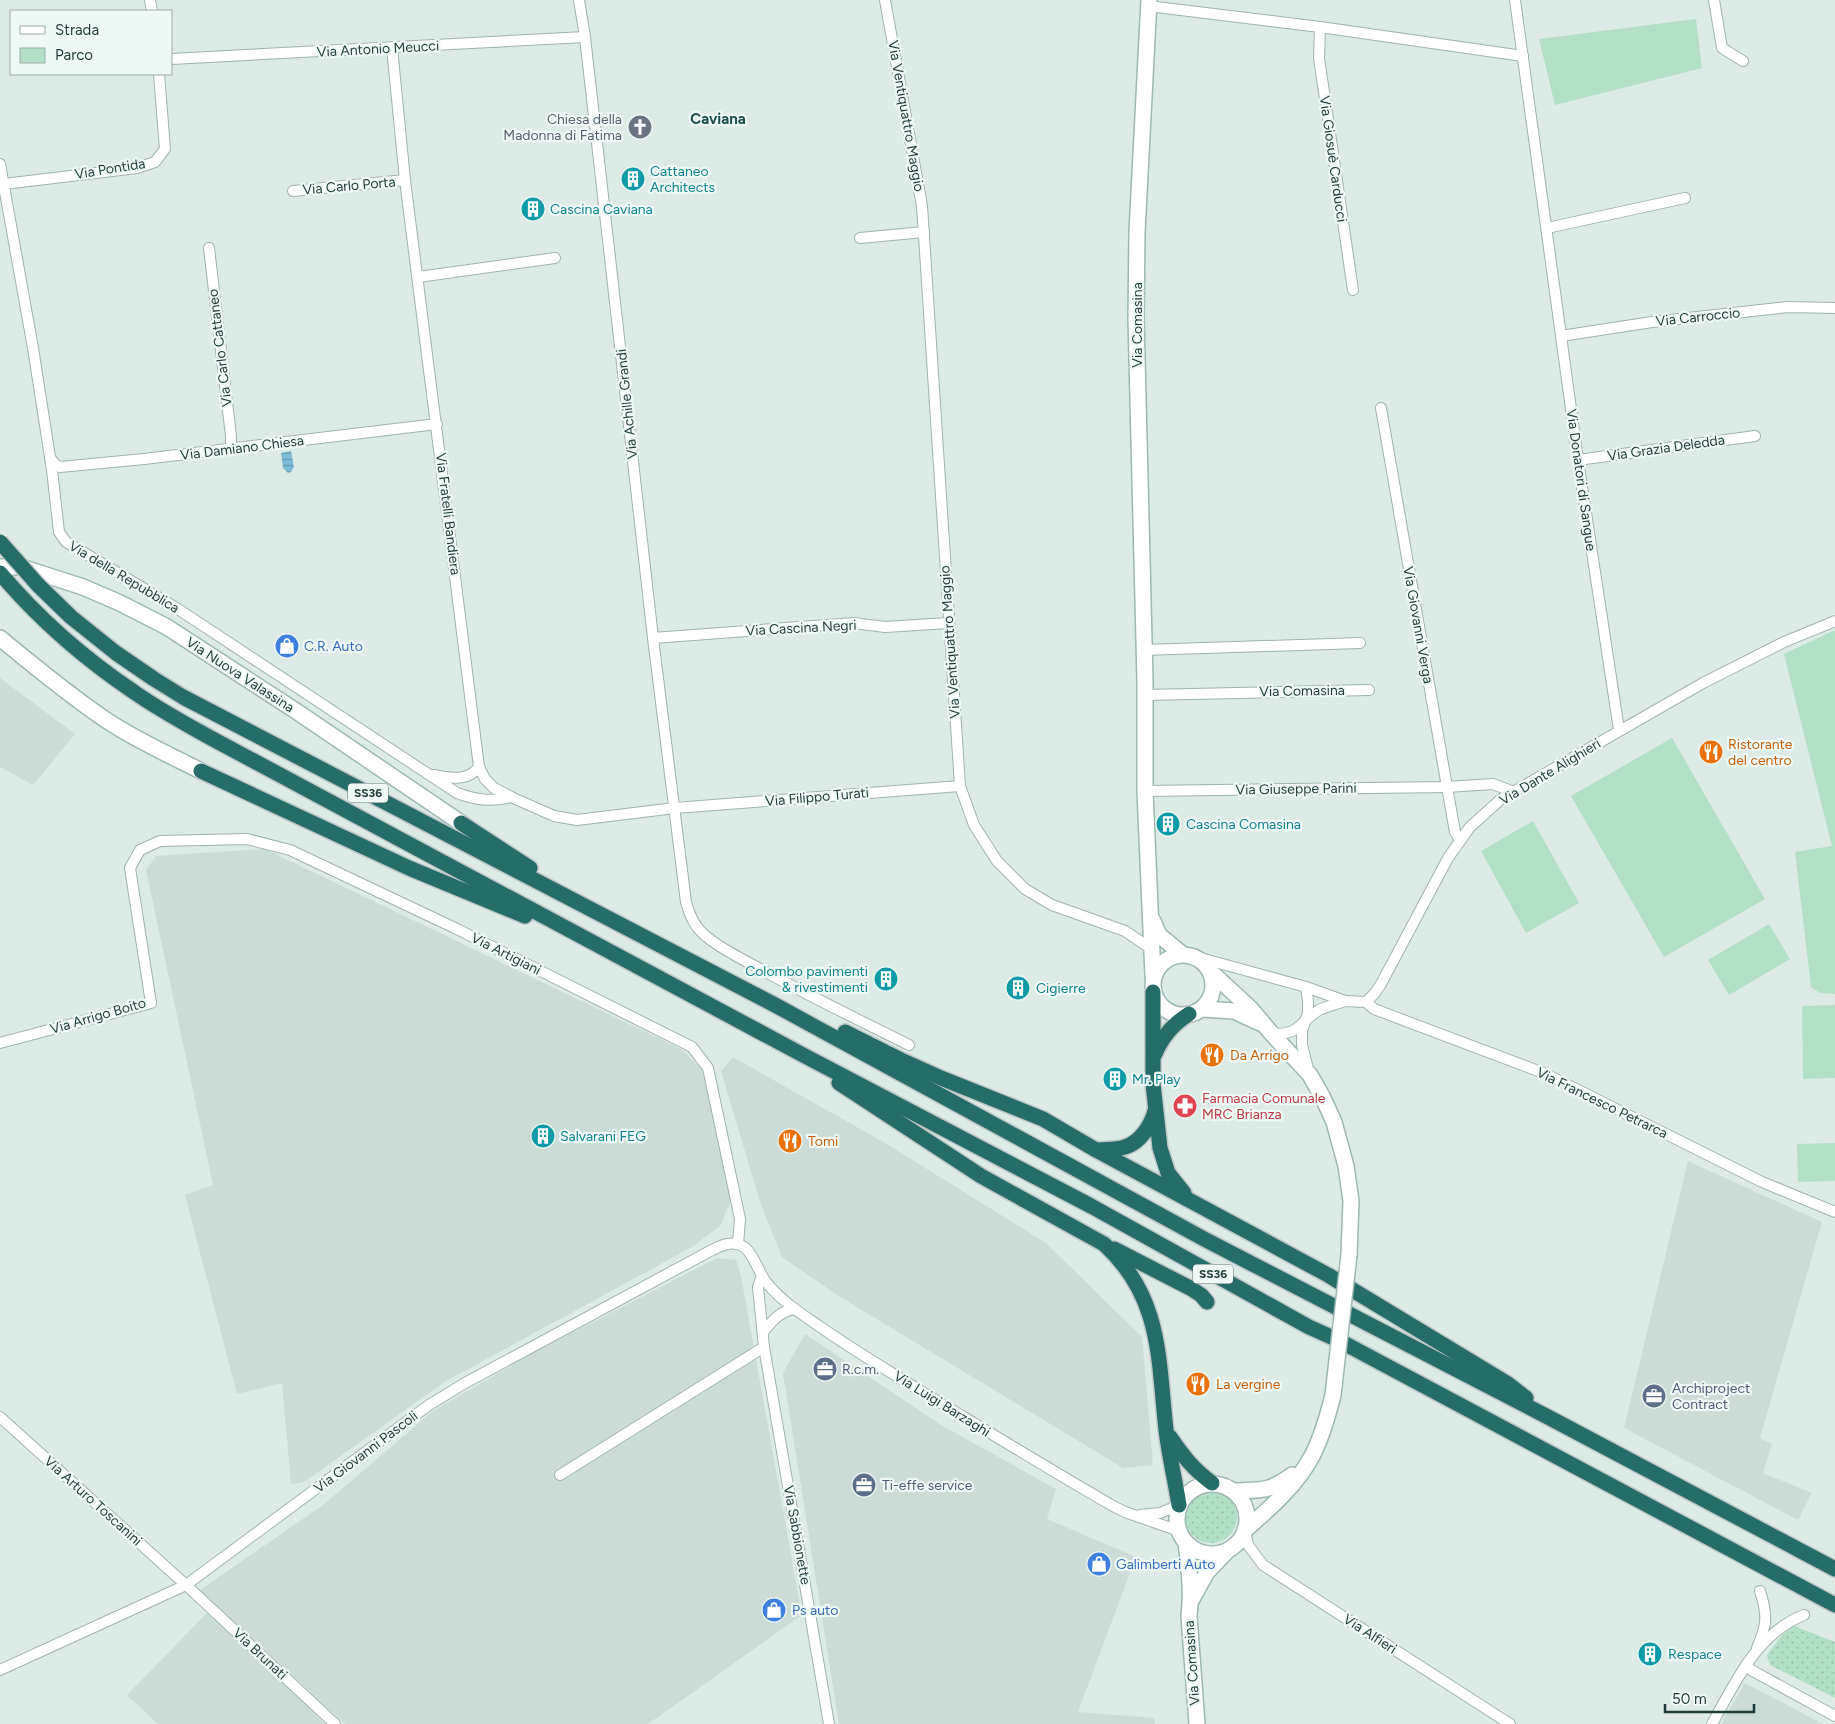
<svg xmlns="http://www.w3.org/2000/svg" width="1835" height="1724" font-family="Figtree,sans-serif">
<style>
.built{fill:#cbdbd6}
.grass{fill:url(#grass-dots)}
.green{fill:#b3dfc6}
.water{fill:url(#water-rules)}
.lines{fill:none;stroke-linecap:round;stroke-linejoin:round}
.street-casing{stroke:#a0b3af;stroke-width:12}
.secondary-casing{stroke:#9bb8b2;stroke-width:18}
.highway-casing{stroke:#c0c8c8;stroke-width:18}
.street{stroke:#fff;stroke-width:10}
.secondary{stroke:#fff;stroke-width:15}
.highway{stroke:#266c69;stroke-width:15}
.secondary-bridge-casing{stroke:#9bb8b2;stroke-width:18;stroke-linecap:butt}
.highway-bridge-casing{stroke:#c0c8c8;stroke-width:18;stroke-linecap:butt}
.secondary-bridge{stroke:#fff;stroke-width:15}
.highway-bridge{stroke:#266c69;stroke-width:15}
.labels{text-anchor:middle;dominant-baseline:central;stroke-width:4.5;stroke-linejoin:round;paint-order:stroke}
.shield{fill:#eef8f4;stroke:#5c7471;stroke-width:1}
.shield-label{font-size:12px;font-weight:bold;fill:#1d3c39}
.street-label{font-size:14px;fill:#1d3c39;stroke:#eef8f4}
.worship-label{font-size:14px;fill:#5b616d;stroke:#eef8f4;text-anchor:end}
.culture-label{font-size:14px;fill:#0d838f;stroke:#eef8f4;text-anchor:start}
.shop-label{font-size:14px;fill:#366cbe;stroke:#eef8f4;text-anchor:start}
.food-label{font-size:14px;fill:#c56008;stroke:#eef8f4;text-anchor:start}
.health-label{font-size:14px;fill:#be3a42;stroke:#eef8f4;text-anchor:start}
.service-label{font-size:14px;fill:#4e5e75;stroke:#eef8f4;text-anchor:start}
.neighbourhood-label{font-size:15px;font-weight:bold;fill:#17504c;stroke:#eef8f4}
</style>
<defs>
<pattern id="grass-dots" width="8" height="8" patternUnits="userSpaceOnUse" patternTransform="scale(1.25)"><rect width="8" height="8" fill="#b3dfc6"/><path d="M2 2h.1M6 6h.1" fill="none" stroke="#9ac0ab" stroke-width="1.8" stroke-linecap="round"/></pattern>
<pattern id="water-rules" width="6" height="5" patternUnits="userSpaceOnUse" patternTransform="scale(1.25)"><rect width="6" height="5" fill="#7ebbd7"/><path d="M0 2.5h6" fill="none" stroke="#6799af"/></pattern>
</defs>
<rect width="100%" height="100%" fill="#ddebe7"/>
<g class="built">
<path d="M0 678 75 734 33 785 0 767Z"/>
<path d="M265 849 681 1049 702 1069 733 1196 720 1226 692 1247 446 1381 304 1482 291 1484 282 1383 237 1394 185 1195 213 1185 146 870 156 856Z"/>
<path d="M733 1057 885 1143 1046 1243 1142 1337 1153 1465 1123 1468 837 1295 782 1257 761 1205 721 1071Z"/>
<path d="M1688 1161 1822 1222 1760 1438 1772 1444 1763 1473 1812 1493 1798 1520 1624 1428Z"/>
<path d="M717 1258 736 1260 741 1276 802 1615 648 1724H345L200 1590 323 1505 433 1411 531 1354Z"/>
<path d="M805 1334 941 1425 1056 1489 1047 1519 1136 1557 1078 1712 1154 1718 1155 1724H839L783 1373Z"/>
<path d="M208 1612 325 1724H158L127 1695Z"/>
<path d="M1745 1683 1823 1724H1721Z"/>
</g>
<g class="grass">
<circle cx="1211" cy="1517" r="26"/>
<path d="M1794 1626 1835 1642V1698L1770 1665 1767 1655 1783 1634Z"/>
</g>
<g class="green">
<path d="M1696 19 1702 68 1555 105 1539 39Z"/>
<path d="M1835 630V994L1820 993 1811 987 1795 852 1832 846 1784 654Z"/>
<path d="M1672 738 1765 899 1664 957 1571 796Z"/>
<path d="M1533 821 1579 903 1526 933 1481 851Z"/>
<path d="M1769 924 1790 959 1729 995 1708 960Z"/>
<path d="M1835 1005V1078L1803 1079 1802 1006Z"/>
<path d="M1835 1143V1181L1798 1182 1797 1144Z"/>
</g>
<path class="water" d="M291 451 294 467 291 472 288 473 283 468 281 453Z"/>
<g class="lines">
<defs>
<g id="street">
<path d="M150 0 152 11"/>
<path d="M579 0 585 37 653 638 686 902C690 916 695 928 707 937 724 951 746 961 766 972 813 998 861 1021 909 1045"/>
<path d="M885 0 922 206 960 786 974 825 997 861 1025 889 1052 905 1125 931 1153 950"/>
<path d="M1515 0 1578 460 1619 730"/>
<path d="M1714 0 1722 48 1743 61"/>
<path d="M1148 6 1320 27 1523 56"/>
<path d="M1320 27 1319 58 1353 290"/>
<path d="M392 48 405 180 479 767 485 779 494 788 511 797 554 816 577 820 675 808 960 786"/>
<path d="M171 59 585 37"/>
<path d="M0 164 33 348 52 470 59 532 66 542 178 609 457 793C476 800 491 802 511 797"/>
<path d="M4 184 137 168 155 162 165 149 159 74"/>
<path d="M293 191 405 180"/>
<path d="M1547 228 1685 198"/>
<path d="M860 238 924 232"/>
<path d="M209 248 231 436V449"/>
<path d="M418 277 555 258"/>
<path d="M1561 336 1652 322 1788 307 1835 308"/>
<path d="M1381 408 1447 787 1455 832 1460 840"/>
<path d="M50 458 56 465 60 467 144 459 437 424"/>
<path d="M1578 460 1755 436"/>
<path d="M653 638 854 623 885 627 948 623"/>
<path d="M1144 650 1360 643"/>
<path d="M1145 695 1369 690"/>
<path d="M434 775C451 778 467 782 479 767"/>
<path d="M1145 791 1447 787 1493 784 1514 792"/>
<path d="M1197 957 1306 987 1345 1001 1366 1002 1375 993 1381 984 1448 858 1470 827 1501 799 1703 683 1784 642 1835 621"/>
<path d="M1306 987 1308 1001V1013L1302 1031V1045L1308 1069"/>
<path d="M1366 1002 1374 1009 1546 1074 1762 1182 1835 1212"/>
<path d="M1272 1034C1300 1035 1298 1023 1319 1010 1327 1006 1337 1004 1345 1001"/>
<path d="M0 1043 151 1003 130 868 140 850 160 841 247 839 290 850 457 929 692 1047 708 1068 740 1219 738 1244"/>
<path d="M762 1276 758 1287 764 1347 829 1724"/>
<path d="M763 1332C773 1320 779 1312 794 1309"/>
<path d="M0 1417 186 1585 335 1724"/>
<path d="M560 1475 764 1347"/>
<path d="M1140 1515 1160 1513 1179 1505"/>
<path d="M1245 1530 1248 1545 1263 1565 1510 1724"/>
<path d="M1757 1648C1767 1625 1768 1616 1760 1591"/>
<path d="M1746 1665 1751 1670 1835 1716"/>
<path d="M0 1670 186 1585 429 1405 465 1383 712 1250C722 1245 733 1240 744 1247 753 1253 759 1273 766 1282 780 1300 800 1313 819 1326 853 1350 889 1371 924 1393 987 1431 1049 1469 1113 1506L1125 1512 1179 1531"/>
<path d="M1712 1724C1735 1683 1757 1633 1804 1615"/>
</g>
<g id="secondary">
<path d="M1149 0 1137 232 1136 318 1145 681V791L1153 976"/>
<path d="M0 567H21L83 587 120 603 167 627 296 711 461 823"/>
<path d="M0 638C35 667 69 695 106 720 136 740 169 755 201 771"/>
<path d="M1153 921 1159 935 1182 954"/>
<circle cx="1183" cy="985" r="30"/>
<path d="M1211 972 1251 1009 1272 1034 1310 1075 1323 1098 1334 1122 1346 1166 1351 1201 1349 1255"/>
<path d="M1202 1009 1234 1011 1260 1023"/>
<circle cx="1212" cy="1519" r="35"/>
<path d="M1234 1491C1262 1490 1269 1492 1292 1475"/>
<path d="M1245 1530C1269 1509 1297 1485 1312 1456 1322 1437 1328 1415 1333 1395"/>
<path d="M1186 1543C1189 1567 1192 1592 1189 1616L1197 1724"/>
<path d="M1191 1601 1207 1572 1227 1551"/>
</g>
<g id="highway">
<path d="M0 573C38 618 85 659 134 692 158 709 184 723 209 737L803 1055 1091 1206 1309 1327 1338 1340 1835 1605"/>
<path d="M116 653 154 679 183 697 775 1005 1206 1240 1548 1417 1835 1569"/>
<path d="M201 771 409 868 525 916"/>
<path d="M461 823 530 868"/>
<path d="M1153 992V1084L1160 1148 1168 1173 1184 1193"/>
<path d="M845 1032 901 1060 941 1078 1043 1119 1096 1150 1328 1275 1508 1384 1526 1398"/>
<path d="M1155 1054C1162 1037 1173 1024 1189 1014"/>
<path d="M839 1083 981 1176 1104 1244C1162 1297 1158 1358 1166 1430 1169 1455 1175 1480 1179 1505"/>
<path d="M1096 1150C1105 1149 1117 1150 1125 1147 1141 1142 1151 1125 1155 1111"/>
<path d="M1114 1249 1190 1288 1201 1295 1207 1302"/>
<path d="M1170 1437C1183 1456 1193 1469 1212 1483"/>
</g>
</defs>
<use href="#street" class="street-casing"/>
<use href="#secondary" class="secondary-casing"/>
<use href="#highway" class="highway-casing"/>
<use href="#street" class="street"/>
<use href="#secondary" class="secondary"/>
<use href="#highway" class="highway"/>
<defs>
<path id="secondary-bridge" d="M1333 1395 1349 1255"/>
<path id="highway-bridge" d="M0 542 38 585 71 617 116 653"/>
</defs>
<use href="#secondary-bridge" class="secondary-bridge-casing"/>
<use href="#highway-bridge" class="highway-bridge-casing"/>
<use href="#secondary-bridge" class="secondary-bridge"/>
<use href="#highway-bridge" class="highway-bridge"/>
</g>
<defs>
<symbol id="church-disc" viewBox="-11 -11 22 22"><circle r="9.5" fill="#6b7280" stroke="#eef8f4"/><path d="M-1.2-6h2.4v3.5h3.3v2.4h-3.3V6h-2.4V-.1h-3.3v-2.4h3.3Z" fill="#fff"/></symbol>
<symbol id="building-disc" viewBox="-11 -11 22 22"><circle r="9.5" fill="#0f9aa8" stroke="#eef8f4"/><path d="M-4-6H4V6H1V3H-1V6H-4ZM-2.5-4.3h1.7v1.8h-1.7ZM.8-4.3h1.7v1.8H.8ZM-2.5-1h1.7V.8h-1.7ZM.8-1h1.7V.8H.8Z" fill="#fff"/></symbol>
<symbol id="shop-disc" viewBox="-11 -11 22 22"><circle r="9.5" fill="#3f7fe0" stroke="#eef8f4"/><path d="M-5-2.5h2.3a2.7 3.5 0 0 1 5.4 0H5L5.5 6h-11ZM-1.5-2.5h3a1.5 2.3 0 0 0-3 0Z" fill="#fff"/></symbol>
<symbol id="restaurant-disc" viewBox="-11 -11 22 22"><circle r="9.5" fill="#e8710a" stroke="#eef8f4"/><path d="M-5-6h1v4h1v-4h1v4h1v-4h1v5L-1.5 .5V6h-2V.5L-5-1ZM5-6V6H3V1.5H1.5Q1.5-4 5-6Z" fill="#fff"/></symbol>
<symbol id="pharmacy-disc" viewBox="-11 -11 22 22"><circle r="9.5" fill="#e0444e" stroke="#eef8f4"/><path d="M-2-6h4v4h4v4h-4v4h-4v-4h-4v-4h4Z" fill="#fff"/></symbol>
<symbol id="office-disc" viewBox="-11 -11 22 22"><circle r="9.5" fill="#5c6f8a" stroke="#eef8f4"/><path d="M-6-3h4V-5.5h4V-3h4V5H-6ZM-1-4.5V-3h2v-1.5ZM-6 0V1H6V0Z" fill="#fff"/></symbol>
</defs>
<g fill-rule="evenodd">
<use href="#church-disc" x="626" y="113" width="28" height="28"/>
<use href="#building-disc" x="619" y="165" width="28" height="28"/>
<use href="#building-disc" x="519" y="195" width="28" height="28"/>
<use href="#shop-disc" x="273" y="632" width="28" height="28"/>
<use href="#restaurant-disc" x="1697" y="738" width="28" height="28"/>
<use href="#building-disc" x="1154" y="810" width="28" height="28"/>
<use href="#building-disc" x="872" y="965" width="28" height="28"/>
<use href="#building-disc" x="1004" y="974" width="28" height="28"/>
<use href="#restaurant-disc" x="1198" y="1041" width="28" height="28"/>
<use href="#building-disc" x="1101" y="1065" width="28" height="28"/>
<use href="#pharmacy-disc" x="1171" y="1092" width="28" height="28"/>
<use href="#building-disc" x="529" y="1122" width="28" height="28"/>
<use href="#restaurant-disc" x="776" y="1127" width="28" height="28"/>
<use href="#office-disc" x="811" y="1355" width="28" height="28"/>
<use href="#restaurant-disc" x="1184" y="1370" width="28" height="28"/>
<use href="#office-disc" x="1640" y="1382" width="28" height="28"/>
<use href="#office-disc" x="850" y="1471" width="28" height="28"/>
<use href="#shop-disc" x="1085" y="1550" width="28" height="28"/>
<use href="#shop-disc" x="760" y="1596" width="28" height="28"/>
<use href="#building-disc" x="1636" y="1640" width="28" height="28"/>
</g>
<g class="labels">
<g class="shield">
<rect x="348" y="783.5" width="40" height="19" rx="4"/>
<rect x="1193" y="1264.5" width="40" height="19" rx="4"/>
</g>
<g class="shield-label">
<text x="368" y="793">SS36</text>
<text x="1213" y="1274">SS36</text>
</g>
<g class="street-label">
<text transform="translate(378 49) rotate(-3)">Via Antonio Meucci</text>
<text transform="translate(906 116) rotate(80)">Via Ventiquattro Maggio</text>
<text transform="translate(1333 159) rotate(82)">Via Giosuè Carducci</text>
<text transform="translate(110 169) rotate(-9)">Via Pontida</text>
<text transform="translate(349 186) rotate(-5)">Via Carlo Porta</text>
<text transform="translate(1698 317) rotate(-6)">Via Carroccio</text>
<text transform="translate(1137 325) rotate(-90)">Via Comasina</text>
<text transform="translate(220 348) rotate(-97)">Via Carlo Cattaneo</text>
<text transform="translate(627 404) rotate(-96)">Via Achille Grandi</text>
<text transform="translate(242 448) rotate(-7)">Via Damiano Chiesa</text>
<text transform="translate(1666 448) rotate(-8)">Via Grazia Deledda</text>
<text transform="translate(1581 480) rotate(82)">Via Donatori di Sangue</text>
<text transform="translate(448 514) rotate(83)">Via Fratelli Bandiera</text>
<text transform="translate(124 577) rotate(31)">Via della Repubblica</text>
<text transform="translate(1418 625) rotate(80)">Via Giovanni Verga</text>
<text transform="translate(801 628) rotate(-3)">Via Cascina Negri</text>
<text transform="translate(950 642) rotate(-94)">Via Ventiquattro Maggio</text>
<text transform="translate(240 675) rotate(33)">Via Nuova Valassina</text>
<text transform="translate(1302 691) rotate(-1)">Via Comasina</text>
<text transform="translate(1550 772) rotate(-31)">Via Dante Alighieri</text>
<text transform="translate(1296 789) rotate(-1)">Via Giuseppe Parini</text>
<text transform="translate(817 797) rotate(-5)">Via Filippo Turati</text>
<text transform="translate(506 954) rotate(27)">Via Artigiani</text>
<text transform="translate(98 1016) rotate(-16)">Via Arrigo Boito</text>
<text transform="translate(1602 1103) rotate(26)">Via Francesco Petrarca</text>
<text transform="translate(942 1404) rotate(32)">Via Luigi Barzaghi</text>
<text transform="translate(366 1452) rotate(-37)">Via Giovanni Pascoli</text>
<text transform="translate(93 1501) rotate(42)">Via Arturo Toscanini</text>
<text transform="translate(797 1535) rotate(80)">Via Sabbionette</text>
<text transform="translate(1370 1634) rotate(33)">Via Alfieri</text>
<text transform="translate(260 1654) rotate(43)">Via Brunati</text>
<text transform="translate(1192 1663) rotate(-94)">Via Comasina</text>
</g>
<g class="worship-label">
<text x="622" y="119">Chiesa della<tspan x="622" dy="16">Madonna di Fatima</tspan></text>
</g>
<g class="culture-label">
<text x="650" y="171">Cattaneo<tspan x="650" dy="16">Architects</tspan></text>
<text x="550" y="209">Cascina Caviana</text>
<text x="1186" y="824">Cascina Comasina</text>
<text x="868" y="971" text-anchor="end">Colombo pavimenti<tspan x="868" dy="16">&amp; rivestimenti</tspan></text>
<text x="1036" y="988">Cigierre</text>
<text x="1132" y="1079">Mr. Play</text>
<text x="560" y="1136">Salvarani FEG</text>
<text x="1668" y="1654">Respace</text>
</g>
<g class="shop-label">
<text x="304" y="646">C.R. Auto</text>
<text x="1116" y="1564">Galimberti Auto</text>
<text x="792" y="1610">Ps auto</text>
</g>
<g class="food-label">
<text x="1728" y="744">Ristorante<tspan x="1728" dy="16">del centro</tspan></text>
<text x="1230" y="1055">Da Arrigo</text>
<text x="808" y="1141">Tomi</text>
<text x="1216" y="1384">La vergine</text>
</g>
<g class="health-label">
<text x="1202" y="1098">Farmacia Comunale<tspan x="1202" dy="16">MRC Brianza</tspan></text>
</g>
<g class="service-label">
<text x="842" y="1369">R.c.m.</text>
<text x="1672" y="1388">Archiproject<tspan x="1672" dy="16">Contract</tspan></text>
<text x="882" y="1485">Ti-effe service</text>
</g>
<g class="neighbourhood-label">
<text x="718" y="119">Caviana</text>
</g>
</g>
<rect x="10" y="10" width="162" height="65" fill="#eef8f4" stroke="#9aada9"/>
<rect x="20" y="26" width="25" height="8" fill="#ffffff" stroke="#9aada9"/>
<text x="55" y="35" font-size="15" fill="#1d3c39">Strada</text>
<rect x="20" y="48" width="25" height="15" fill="#b3dfc6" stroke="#9aada9"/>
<text x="55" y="60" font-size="15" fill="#1d3c39">Parco</text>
<path d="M1665 1704v8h89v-8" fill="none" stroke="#1d3c39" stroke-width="2.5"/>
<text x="1672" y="1704" font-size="15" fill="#1d3c39" stroke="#eef8f4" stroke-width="4" paint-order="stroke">50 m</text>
</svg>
